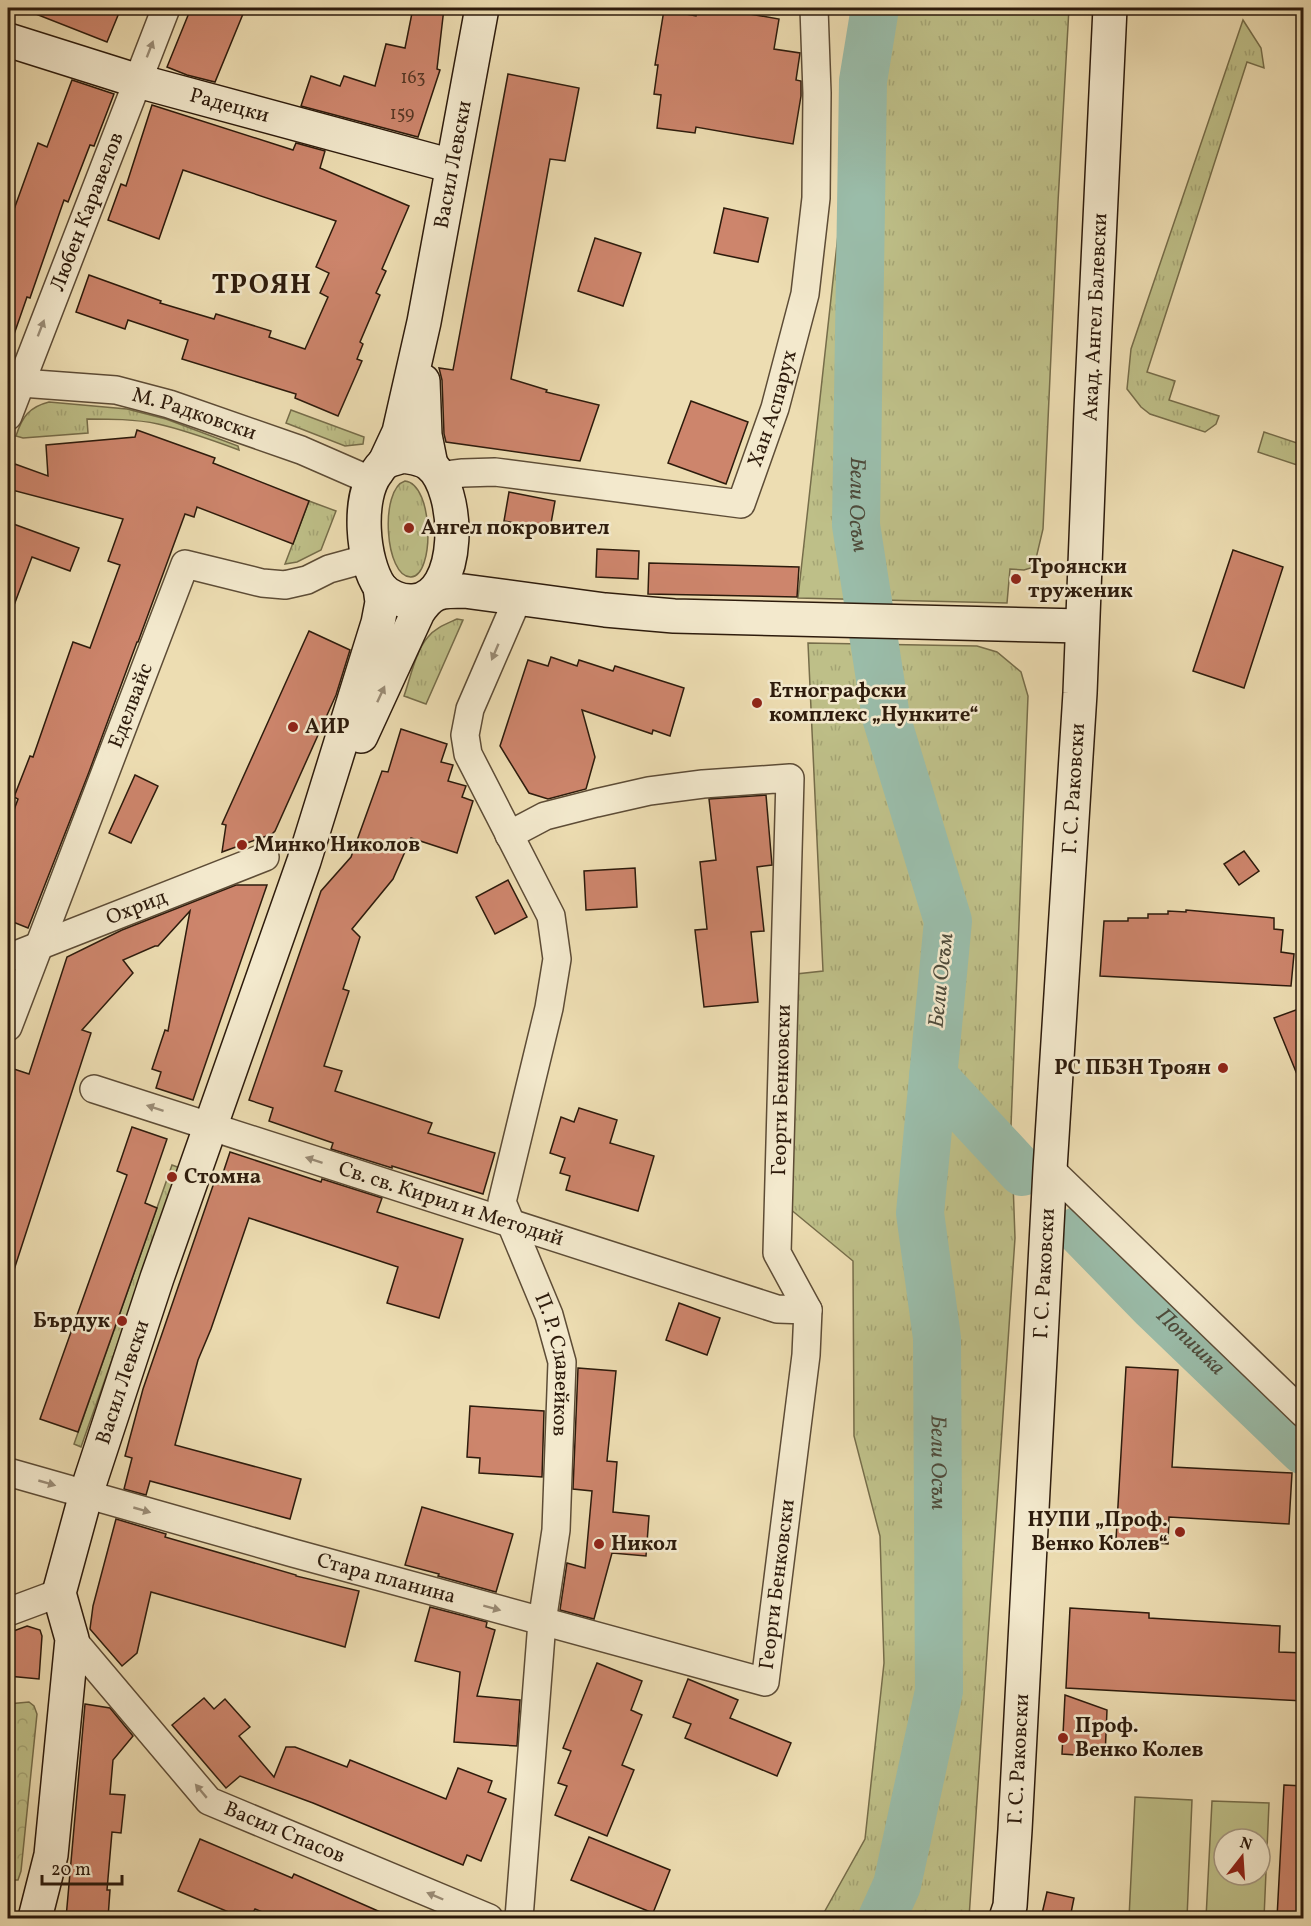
<svg xmlns="http://www.w3.org/2000/svg" width="1311" height="1926" font-family="Vollkorn,serif">
<style>
.grass{fill:url(#grass-tufts);stroke:#766d4a;stroke-width:1.5}
.forest{fill:url(#forest-crowns);stroke:#766d4a;stroke-width:1.5}
.park{fill:#bebf88;stroke:#766d4a;stroke-width:1.5;fill-rule:evenodd}
.lines{fill:none;stroke-linecap:round;stroke-linejoin:round}
.river{stroke:#9abca9;stroke-width:48}
.building{fill:#cd856c;stroke:#2d1b0c;stroke-width:1.5}
.street-casing{stroke:#5d4c36;stroke-width:30}
.secondary-casing{stroke:#2d1b0c;stroke-width:36}
.street{stroke:#f3e9cd;stroke-width:27}
.secondary{stroke:#f3e9cd;stroke-width:33}
.oneway{fill:#9a8c76}
.poi-dot{fill:#8f2418;stroke:#f3e9cd;stroke-width:2}
.labels{text-anchor:middle;dominant-baseline:central;stroke-width:5;stroke-linejoin:round;paint-order:stroke}
.number-label{font-size:18px;fill:#553624}
.street-label{font-size:21px;fill:#2d1b0c;stroke:#f3e9cd}
.poi-label{font-size:21px;font-weight:bold;fill:#2d1b0c;stroke:#f3e9cd;text-anchor:start}
.water-label{font-size:22px;font-style:italic;fill:#4e4b3b;stroke:#f3e9cd}
.district-label{font-size:27px;font-weight:bold;letter-spacing:1.5px;fill:#2d1b0c;stroke:#f3e9cd}
</style>
<defs>
<pattern id="grass-tufts" width="24" height="20" patternUnits="userSpaceOnUse" patternTransform="scale(1.5)"><rect width="24" height="20" fill="#bebf88"/><path d="M3 7l-1-3M5 7V3M7 7l1-3M15 17l-1-3M17 17v-4M19 17l1-3" fill="none" stroke="#a4a474"/></pattern>
<pattern id="forest-crowns" width="20" height="18" patternUnits="userSpaceOnUse" patternTransform="scale(1.5)"><rect width="20" height="18" fill="#bebf88"/><path d="M2 6a3 3 0 1 1 6 0M12 15a3 3 0 1 1 6 0" fill="none" stroke="#a4a474"/></pattern>
</defs>
<rect width="100%" height="100%" fill="#edddb2"/>
<filter id="stains"><feTurbulence type="fractalNoise" baseFrequency=".00333" numOctaves="4"/><feColorMatrix values="0 0 0 0 .2 0 0 0 0 .09 0 0 0 0 .02 0 0 0 .5 -.17"/></filter>
<radialGradient id="worn" r=".72"><stop offset=".6" stop-color="#630" stop-opacity="0"/><stop offset="1" stop-color="#630" stop-opacity=".3"/></radialGradient>
<g class="grass">
<path d="M863 8H1069L1058 202 1043 529 1034 567 1024 570 1010 569 1007 603 798 598Z"/>
<path d="M1243 20 1261 48 1264 68 1247 62 1147 372 1175 381 1169 400 1219 416 1216 424 1205 432 1150 414 1141 407 1127 389 1131 349Z"/>
<path d="M49 402 127 409 166 419 238 446 239 450C212 440 185 430 158 424 135 419 110 419 87 419L88 433 23 438 16 436C22 417 29 407 49 402Z"/>
<path d="M291 410 364 437 363 444 345 446 286 423Z"/>
<path d="M1264 432 1303 445V467L1258 452Z"/>
<path d="M405 481C434 484 435 576 411 577 385 578 379 489 405 481Z"/>
<path d="M309 501 336 511 321 550 297 562 285 564Z"/>
<path d="M457 619 463 620 426 704 404 696C410 679 416 650 428 637 435 628 446 624 457 619Z"/>
<path d="M808 643 977 646 997 652 1021 672 1028 696 1011 1126 1015 1238 969 1918H821L865 1839 884 1663 880 1536 854 1436 853 1261 778 1199 787 975 823 971Z"/>
<path d="M172 1165 180 1168 81 1447 74 1444Z"/>
</g>
<g class="forest">
<path d="M1082 1220 1087 1221 1303 1420V1467L1142 1317 1075 1237 1073 1232 1074 1226Z"/>
<path d="M29 1702 34 1706 37 1714 21 1871 18 1880H8V1704Z"/>
</g>
<g class="park">
<path d="M1135 1797 1192 1800 1187 1918H1129Z"/>
<path d="M1212 1801 1269 1803 1264 1918H1206ZM1224 1839H1260V1875H1224Z"/>
</g>
<g class="lines">
<g class="river">
<path id="s1" d="M875 8 863 81 856 525 886 717 948 921 920 1213 937 1338 939 1691 897 1885 882 1918"/>
<path d="M933 1076 1022 1172"/>
<path id="s2" d="M1079 1230 1154 1307 1304 1451"/>
</g>
</g>
<g class="building">
<path d="M23 8H121L107 42 23 9Z"/>
<path d="M191 8H226L243 14 215 82 187 75 167 67Z"/>
<path d="M413 8H444L437 69 440 70 418 137 301 106 311 76 340 86 344 76 375 86 386 44 405 48Z"/>
<path d="M698 8H715L779 19 774 49 800 53 796 80 801 81V96L793 144 696 127 695 133 657 128 661 95 654 94 658 65H655L664 10 696 16Z"/>
<path d="M508 74 579 88 565 161 550 159 511 379 547 390 546 392 599 405 580 461 446 442 444 434 442 380 439 368 453 370Z"/>
<path d="M72 80 114 94 94 146 90 145 68 202 64 200 30 298 27 297 11 343H8V226L38 143 47 147Z"/>
<path d="M152 105 293 150 296 143 325 151 320 168 409 206 382 269 386 271 376 293 380 295 360 342 363 344 357 359 362 361 338 416 295 398 296 394 182 359 188 340 128 320 125 329 76 312 89 275 161 301 160 303 214 319 216 314 271 331 269 337 305 349 328 297 320 293 329 273 316 267 336 221 183 170 159 239 108 220 121 184 126 186Z"/>
<path d="M724 208 768 218 758 262 714 253Z"/>
<path d="M595 238 641 253 623 306 578 291Z"/>
<path d="M691 401 748 422 726 484 668 463Z"/>
<path d="M137 430 215 458 213 463 309 501 293 544 197 507 194 517 185 514 138 642H137L89 772 28 928 8 920V826L18 799 14 797 30 756 33 757 73 642 90 648 120 565 108 561 123 519 8 489V486L15 464 48 476 46 445 135 437Z"/>
<path d="M509 492 555 501 550 529 504 521Z"/>
<path d="M8 522 79 548 70 571 32 557 10 616H8Z"/>
<path d="M597 549 639 551 638 579 596 577Z"/>
<path d="M1233 550 1283 567 1244 688 1193 671Z"/>
<path d="M649 563 799 567 797 597 648 594Z"/>
<path d="M309 631 350 650 336 695 275 831 272 834 222 852 226 825 222 824Z"/>
<path d="M551 657 577 666 579 660 613 671 615 666 684 688 670 736 653 730 652 734 582 710 595 757 586 789 548 799 529 793 500 746 528 660 548 666Z"/>
<path d="M401 729 447 744 441 762 453 765 448 781 466 786 462 797 473 801 457 853 411 838 393 879 352 929 360 937 343 989 349 991 324 1066 342 1071 335 1091 432 1123 428 1133 495 1153 483 1194 392 1166V1168L331 1149 333 1143 269 1121 273 1108 249 1100 321 891 351 857 382 771 388 772Z"/>
<path d="M135 775 158 786 131 843 109 833Z"/>
<path d="M766 795 772 865 757 867 764 931 751 932 758 1002 704 1007 695 930 707 929 700 862 716 860 709 799Z"/>
<path d="M1244 851 1259 871 1239 885 1224 864Z"/>
<path d="M635 868 637 907 586 910 584 871Z"/>
<path d="M508 880 527 917 495 934 476 897Z"/>
<path d="M236 885H267L193 1100 156 1088 161 1072 152 1069 165 1030 168 1031 190 911 158 946H155L123 960 133 973 82 1030 91 1033 12 1276 8 1275V1067L29 1074 67 957 122 930Z"/>
<path d="M1186 910 1274 918V929L1283 930 1281 952 1294 954 1291 986 1100 976 1104 921H1128V918H1148V914H1168V911L1186 912Z"/>
<path d="M1304 1007V1089H1303L1274 1018Z"/>
<path d="M579 1108 617 1120 610 1143 654 1156 638 1211 566 1190 570 1176 560 1173 565 1158 550 1153 561 1117 574 1122Z"/>
<path d="M132 1127 167 1139 145 1203 157 1208 78 1432 40 1419 127 1175 117 1171Z"/>
<path d="M230 1152 321 1182 322 1179 382 1198 377 1212 463 1239 439 1318 387 1303 398 1267 249 1218 211 1329 198 1360 175 1445 301 1479 290 1519 150 1481 146 1495 124 1489 132 1458 125 1456 143 1389 217 1174 222 1176Z"/>
<path d="M679 1303 720 1318 707 1355 666 1340Z"/>
<path d="M1126 1367 1178 1370 1172 1467 1292 1473 1289 1524 1169 1517 1168 1544 1116 1540Z"/>
<path d="M578 1368 616 1371 607 1461 617 1462 613 1512 649 1516 646 1556 612 1553 594 1619 560 1610 567 1563 585 1568 592 1491 573 1489Z"/>
<path d="M470 1406 544 1411 542 1477 479 1473 480 1458 467 1457Z"/>
<path d="M422 1507 513 1534 496 1592 438 1576 439 1574 405 1565Z"/>
<path d="M116 1519 166 1534 165 1537 296 1575V1576L359 1591 345 1647 151 1592 137 1653 122 1666 90 1629 93 1606Z"/>
<path d="M430 1607 487 1622 486 1627 495 1630 477 1696 520 1700 517 1746 454 1742 460 1672 415 1661Z"/>
<path d="M1070 1608 1149 1613V1618L1280 1626 1279 1652 1304 1653V1701L1066 1688Z"/>
<path d="M27 1626 40 1630 42 1636 39 1679 8 1676V1633Z"/>
<path d="M597 1663 642 1681 631 1710 642 1715 622 1765 634 1770 607 1836 555 1815 567 1786 558 1783 571 1751 563 1748Z"/>
<path d="M688 1679 738 1700 730 1718 791 1743 777 1776 685 1738 691 1724 673 1717Z"/>
<path d="M1065 1695 1107 1710 1105 1757 1062 1754Z"/>
<path d="M204 1698 214 1709 225 1699 250 1727 239 1736 274 1777 286 1747H295L347 1767 350 1760 446 1799 458 1768 492 1781 488 1792 506 1799 481 1861 467 1855 463 1865 313 1803 240 1776 226 1788 172 1725Z"/>
<path d="M85 1704 110 1708 133 1736 113 1760 110 1794 125 1795 121 1833 112 1832 107 1890H110L108 1918H66Z"/>
<path d="M1284 1785 1304 1786V1918H1277Z"/>
<path d="M589 1837 670 1870 653 1913 571 1880Z"/>
<path d="M200 1839 292 1878 294 1874 394 1918H277L255 1909 250 1918H243L178 1891Z"/>
<path d="M1047 1892 1074 1898 1070 1918H1041Z"/>
</g>
<g class="lines">
<defs>
<g id="street">
<path id="s3" d="M8 382 116 390 169 404 301 450 372 481"/>
<path id="s4" d="M8 416 166 8"/>
<path id="s5" d="M439 476 463 473 495 472 741 504 775 408 805 294 816 198 817 93 814 8"/>
<path id="s6" d="M518 598 470 709 465 735 468 754 551 916 557 959 549 1008 502 1202 549 1315 562 1362 556 1530 542 1622 519 1918"/>
<path id="s7" d="M8 958 265 857"/>
<path id="s8" d="M8 1027 185 564 262 583 285 585 307 580 329 569 369 558"/>
<path id="s9" d="M94 1089 777 1309 808 1310"/>
<path d="M1050 1169 1304 1414"/>
<path id="s10" d="M8 1472 293 1553 765 1682 806 1355 808 1310 777 1253 790 778 703 784 649 791 596 803 545 816 509 835"/>
<path d="M8 1612 59 1593"/>
<path id="s11" d="M72 1639 209 1801 489 1918"/>
</g>
<g id="secondary">
<path id="s12" d="M8 40 138 81 452 166"/>
<path d="M423 381 425 435 431 465"/>
<path d="M403 456C413 458 421 458 429 464 461 488 463 598 413 601 401 602 387 596 380 587 362 561 357 497 377 472 379 469 382 464 386 462 391 459 398 458 403 456Z"/>
<path id="s13" d="M385 462 399 432 424 322 482 8"/>
<path d="M361 736 418 612C432 591 440 591 464 591L605 610 674 616 1082 626"/>
<path id="s14" d="M35 1918 51 1855 72 1639 59 1593 86 1494 157 1278 304 861 378 623 382 602 380 587"/>
<path id="s15" d="M1006 1918 1010 1906 1015 1830 1050 1169 1080 693 1091 411 1110 8"/>
</g>
</defs>
<use href="#street" class="street-casing"/>
<use href="#secondary" class="secondary-casing"/>
<use href="#street" class="street"/>
<use href="#secondary" class="secondary"/>
</g>
<defs><path id="oneway-solid" d="M-6-.8H1V-3.2L6.5 0L1 3.2V.8H-6Z" transform="scale(1.5)"/></defs>
<g class="oneway">
<use href="#oneway-solid" transform="translate(150 49) rotate(-69)"/>
<use href="#oneway-solid" transform="translate(41 328) rotate(-69)"/>
<use href="#oneway-solid" transform="translate(495 652) rotate(113)"/>
<use href="#oneway-solid" transform="translate(381 694) rotate(-65)"/>
<use href="#oneway-solid" transform="translate(155 1108) rotate(-162)"/>
<use href="#oneway-solid" transform="translate(314 1160) rotate(-162)"/>
<use href="#oneway-solid" transform="translate(47 1483) rotate(16)"/>
<use href="#oneway-solid" transform="translate(142 1510) rotate(16)"/>
<use href="#oneway-solid" transform="translate(492 1608) rotate(15)"/>
<use href="#oneway-solid" transform="translate(201 1791) rotate(-130)"/>
<use href="#oneway-solid" transform="translate(435 1896) rotate(-157)"/>
</g>
<g class="poi-dot">
<circle cx="409" cy="528" r="6"/>
<circle cx="1016" cy="579" r="6"/>
<circle cx="757" cy="703" r="6"/>
<circle cx="293" cy="727" r="6"/>
<circle cx="242" cy="845" r="6"/>
<circle cx="1223" cy="1068" r="6"/>
<circle cx="172" cy="1177" r="6"/>
<circle cx="122" cy="1321" r="6"/>
<circle cx="1180" cy="1532" r="6"/>
<circle cx="599" cy="1544" r="6"/>
<circle cx="1063" cy="1738" r="6"/>
</g>
<g class="labels">
<g class="number-label">
<text x="413" y="78">163</text>
<text x="402" y="114">159</text>
</g>
<g class="street-label">
<text stroke="none"><textPath href="#s12" startOffset="231">Радецки</textPath></text>
<text stroke="none"><textPath href="#s13" startOffset="306">Васил Левски</textPath></text>
<text stroke="none"><textPath href="#s4" startOffset="219">Любен Каравелов</textPath></text>
<text stroke="none"><textPath href="#s15" startOffset="1604">Акад. Ангел Балевски</textPath></text>
<text stroke="none"><textPath href="#s5" startOffset="405">Хан Аспарух</textPath></text>
<text stroke="none"><textPath href="#s3" startOffset="190">М. Радковски</textPath></text>
<text stroke="none"><textPath href="#s8" startOffset="344">Еделвайс</textPath></text>
<text stroke="none"><textPath href="#s15" startOffset="1132">Г. С. Раковски</textPath></text>
<text stroke="none"><textPath href="#s7" startOffset="138">Охрид</textPath></text>
<text stroke="none"><textPath href="#s10" startOffset="1388">Георги Бенковски</textPath></text>
<text stroke="none"><textPath href="#s9" startOffset="375">Св. св. Кирил и Методий</textPath></text>
<text stroke="none"><textPath href="#s15" startOffset="646">Г. С. Раковски</textPath></text>
<text stroke="none"><textPath href="#s6" startOffset="814">П. Р. Славейков</textPath></text>
<text stroke="none"><textPath href="#s14" startOffset="550">Васил Левски</textPath></text>
<text stroke="none"><textPath href="#s10" startOffset="393">Стара планина</textPath></text>
<text stroke="none"><textPath href="#s10" startOffset="884">Георги Бенковски</textPath></text>
<text stroke="none"><textPath href="#s15" startOffset="160">Г. С. Раковски</textPath></text>
<text stroke="none"><textPath href="#s11" startOffset="294">Васил Спасов</textPath></text>
</g>
<g class="poi-label">
<text x="421" y="528">Ангел покровител</text>
<text x="1028" y="567">Троянски<tspan x="1028" dy="24">труженик</tspan></text>
<text x="769" y="691">Етнографски<tspan x="769" dy="24">комплекс „Нунките“</tspan></text>
<text x="305" y="727">АИР</text>
<text x="254" y="845">Минко Николов</text>
<text x="1211" y="1068" text-anchor="end">РС ПБЗН Троян</text>
<text x="184" y="1177">Стомна</text>
<text x="110" y="1321" text-anchor="end">Бърдук</text>
<text x="1168" y="1520" text-anchor="end">НУПИ „Проф.<tspan x="1168" dy="24">Венко Колев“</tspan></text>
<text x="611" y="1544">Никол</text>
<text x="1075" y="1726">Проф.<tspan x="1075" dy="24">Венко Колев</tspan></text>
</g>
<g class="water-label">
<text stroke="none"><textPath href="#s1" startOffset="498">Бели Осъм</textPath></text>
<text transform="translate(942 980) rotate(-84)">Бели Осъм</text>
<text stroke="none"><textPath href="#s2" startOffset="158">Попишка</textPath></text>
<text stroke="none"><textPath href="#s1" startOffset="1470">Бели Осъм</textPath></text>
</g>
<g class="district-label">
<text x="262" y="286">ТРОЯН</text>
</g>
</g>
<rect width="1311" height="1926" fill="none" stroke="#edddb2" stroke-width="30"/>
<rect x="9" y="9" width="1293" height="1908" fill="none" stroke="#2d1b0c" stroke-width="3"/>
<rect x="15" y="15" width="1281" height="1896" fill="none" stroke="#2d1b0c" stroke-width="1.5"/>
<g transform="translate(1242 1857) rotate(17)"><circle r="28" fill="#f3e9cd" stroke="#a49780" stroke-width="1.5"/>
<path d="M0-4.5L10 22L0 15L-10 22Z" fill="#8f2418"/>
<text y="-9" font-size="16" font-weight="bold" text-anchor="middle" fill="#2d1b0c">N</text>
</g>
<path d="M42 1875v9h80v-9" fill="none" stroke="#2d1b0c" stroke-width="3"/>
<text x="51" y="1875" font-size="18" fill="#2d1b0c" stroke="#f3e9cd" stroke-width="4.5" paint-order="stroke">20 m</text>
<rect width="100%" height="100%" filter="url(#stains)"/>
<rect width="100%" height="100%" fill="url(#worn)"/>
</svg>
